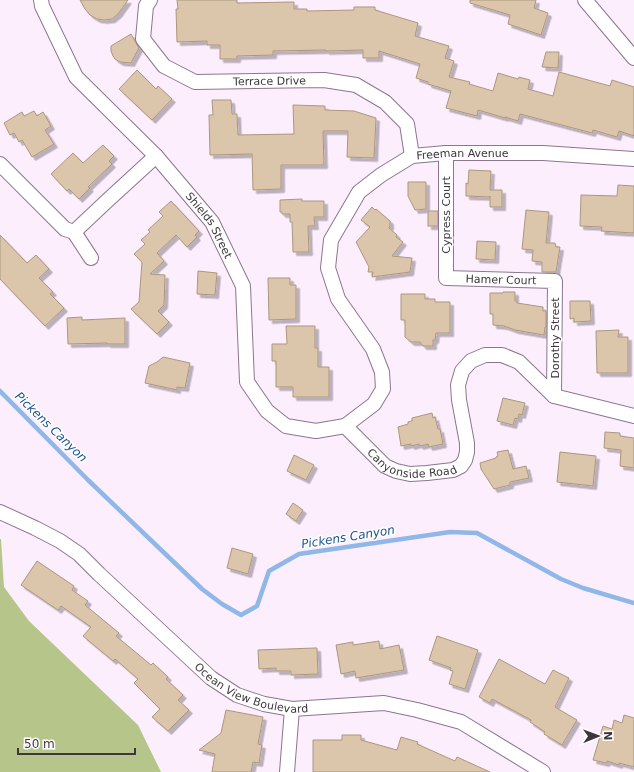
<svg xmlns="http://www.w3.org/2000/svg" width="634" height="772" font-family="'DejaVu Sans',sans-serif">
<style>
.forest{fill:#b6c68a}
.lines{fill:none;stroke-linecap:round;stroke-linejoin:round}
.stream{stroke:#8fb7e7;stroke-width:4.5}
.building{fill:#dbc6ab;stroke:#ab977d;filter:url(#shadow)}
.street-casing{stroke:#8b768e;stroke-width:16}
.street{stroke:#fff;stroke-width:14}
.labels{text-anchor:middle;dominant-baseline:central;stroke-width:3;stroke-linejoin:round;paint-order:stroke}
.street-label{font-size:11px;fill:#3e353f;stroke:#fff}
.water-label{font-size:12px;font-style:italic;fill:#1d548e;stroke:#fff}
</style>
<defs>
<filter id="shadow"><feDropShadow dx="3.5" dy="3.5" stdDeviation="0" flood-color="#0004"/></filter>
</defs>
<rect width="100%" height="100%" fill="#fdeefe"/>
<path class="forest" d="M0 539H1L4 587 29 621 138 725 161 772H0Z"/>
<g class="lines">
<path class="stream" d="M0 391 88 480 202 589 222 604 241 615 257 606 269 571 299 554 450 532 477 533 561 579 583 588 634 603"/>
</g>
<g class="building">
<path d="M80 0H128L118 14 112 19 104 20 97 19 90 15 85 9Z"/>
<path d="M177 0H237V3L294 2V9H307V11L354 10V7H375V10L418 23 415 36 449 46 445 58 454 61 449 77 470 82 469 84 493 91 498 73 518 79 519 77 530 80 528 89 553 96 559 72 610 86 612 80 634 87V136L619 131 617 137 593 130 592 133 520 114 518 121 505 117V118L478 110 477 116 446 108 451 91 428 84V82L416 78 420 64 379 51V58H363V50L326 51V50L273 51V55L237 56V59H220V45H207V41L177 42 176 9H178Z"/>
<path d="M470 0H536L534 8 548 13 541 35 508 24 510 15 470 3Z"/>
<path d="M131 34 139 48 131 63 120 62 115 59 113 56 111 51V46Z"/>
<path d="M546 52H559L558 68 542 67Z"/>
<path d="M137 70 156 89 158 86 172 99 152 120 119 89Z"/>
<path d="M212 100H231L232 114H237L238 135 294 134 293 105 325 106V110L354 111 376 118 374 158 347 157 348 131H323L324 165H281V189L253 190 252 154 210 155 209 115H213Z"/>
<path d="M34 111 37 116 43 112 51 126 45 130 54 144 32 157 22 140 19 142 14 133 10 135 4 123 22 112 24 116Z"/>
<path d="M103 145 114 156 109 161 112 164 88 187 90 188 79 199 69 189 67 191 51 174 73 153 83 163Z"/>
<path d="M469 170 491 171 490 190H502V207H490V196V197L466 196V183L468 184Z"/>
<path d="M408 182H426V209L415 210 408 196Z"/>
<path d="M618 185 634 186V233L601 231 602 227 580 226 581 195 617 196Z"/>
<path d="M302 199V201H324V217H314L315 226H308L309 252H293L292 222H290V214H282V212H280V200Z"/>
<path d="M171 201 199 231 195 235 197 237 187 247 176 235 157 253 164 261 150 274 165 275 164 305 158 311 169 322 157 334 131 309 139 302 142 262 134 254 145 244 141 240 150 232 148 230 163 216 159 212Z"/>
<path d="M372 207 375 210 376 209 390 221V226L389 228 397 235 396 237 403 242 392 256 412 258 410 272 372 277 373 272H368L369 267 356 242 370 227 361 220Z"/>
<path d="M526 210 549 212 546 243H555L556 247H560L556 272H542V262L532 261 533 250 522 249Z"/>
<rect x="428" y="211" width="10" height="15"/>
<path d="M0 235 27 263 36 255 49 269 39 278 53 292 50 294 64 308 45 326 0 279Z"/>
<path d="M477 241 496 242 495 260 476 259Z"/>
<path d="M198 271 217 273 215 295 197 294Z"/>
<path d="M268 278H290V285H296V319L269 320Z"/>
<path d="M503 292H515V301H517V303L543 307V311H546V327H545L544 335 515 330 504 326 493 325V314H490V293H503Z"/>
<path d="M401 294H425V299H435V302H450V333H436L435 340H433V346H423L420 342H411L405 337V320H401Z"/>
<path d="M570 301H590L591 321 574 322V318L570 319Z"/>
<path d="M82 317V320L125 318V344H107V343L68 344 67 318Z"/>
<path d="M286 326H315V348H318V367H329V397H293V387H276V361H272V344H287Z"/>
<path d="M619 330 618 337H628V373H597L596 331Z"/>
<path d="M163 357 190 363 185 388 177 387V390L145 383 149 366 157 362Z"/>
<path d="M503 398 525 403 522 415 519 414 518 419 515 418 513 425 497 421Z"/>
<path d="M432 413 433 418 435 417 438 429H440L443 444 429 447 428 444 420 446 419 444 411 446V444L401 446 398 427 408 424V422L412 421V418Z"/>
<path d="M605 432 620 433V436L634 438V468L620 466 621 450 604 448Z"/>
<path d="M508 450 513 469 526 466 529 478 510 482V485L494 489 481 469 480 463 496 458V457L498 456 497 452Z"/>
<path d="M560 452 596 456 593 486 557 482Z"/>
<path d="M294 455 314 465 306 480 287 471Z"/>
<path d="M293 503 303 510 296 521 286 514Z"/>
<path d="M232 548 253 554 248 574 227 568Z"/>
<path d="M37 561 74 586 72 590 88 601 85 605 119 633 116 636 151 665 153 663 168 677 166 679 183 695 178 700 189 710 168 731 152 717 160 709 134 683 138 679 115 659 113 661 83 636 91 627 61 606 58 610 21 585Z"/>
<path d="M437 636 478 650 465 689 449 684 453 671 450 670 451 668 429 660Z"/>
<path d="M379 641 380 649 399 645 404 670 356 678 355 671 341 674 336 645 353 642V645Z"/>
<path d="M315 648H317L318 674 291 675V671H276V668L259 669 258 650Z"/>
<path d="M499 659 545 684 553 670 569 678 555 707 577 720 562 745 544 734 545 732 530 722 531 720 492 699 490 703 479 697Z"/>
<path d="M226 710 263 717 258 744 262 745 259 763 253 762 251 772H212L215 754 199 750 221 733Z"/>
<path d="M624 715 634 718V767L619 763V765L607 761 606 763 593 760 603 726 612 729 614 720 622 723Z"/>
<path d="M342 735H361V740L397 750 401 737 418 742 417 744 455 761 457 757 490 772H313V740H342Z"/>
</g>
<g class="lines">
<defs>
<g id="street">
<path id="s1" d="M41 0 42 6 76 77 156 156 212 222 243 286 247 382 267 411 286 426 316 431 345 426 374 404 383 389 382 372 373 349 338 299 328 268 331 240 359 192 381 175 412 156 446 153H543L634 159"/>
<path id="s2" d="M150 0 146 6 143 39 164 66 195 82 324 80 356 85 385 102 407 124 412 156"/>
<path d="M585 0 634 58"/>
<path id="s3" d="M446 153V278L555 281 554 396"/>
<path d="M0 164 65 229 74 232 108 200 156 156"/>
<path d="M74 232 91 258"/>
<path id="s4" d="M345 426 385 466 396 471 410 474 427 473 453 470 461 466 465 460 467 452V443L459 400 458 385 462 371 471 361 485 355H502L519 362 554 396 634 416"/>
<path id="s5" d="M0 512 35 528 60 541 79 554 99 574 211 678 237 695 264 704 292 709 384 703 417 710 461 722 543 772"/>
<path d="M287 772 292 709"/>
</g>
</defs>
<use href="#street" class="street-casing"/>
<use href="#street" class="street"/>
</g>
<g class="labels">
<g class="street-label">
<text stroke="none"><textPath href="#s2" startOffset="184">Terrace Drive</textPath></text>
<text stroke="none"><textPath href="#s1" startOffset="958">Freeman Avenue</textPath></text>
<text transform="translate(446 215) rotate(-90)">Cypress Court</text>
<text stroke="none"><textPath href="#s1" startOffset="285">Shields Street</textPath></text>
<text stroke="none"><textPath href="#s3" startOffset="180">Hamer Court</textPath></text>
<text transform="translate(555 338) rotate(-90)">Dorothy Street</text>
<text stroke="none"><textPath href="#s4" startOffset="82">Canyonside Road</textPath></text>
<text stroke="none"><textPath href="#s5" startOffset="313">Ocean View Boulevard</textPath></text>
</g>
<g class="water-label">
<text transform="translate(51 427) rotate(44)">Pickens Canyon</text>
<text transform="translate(348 537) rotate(-9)">Pickens Canyon</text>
</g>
</g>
<g transform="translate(598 736) rotate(89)" stroke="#ffffff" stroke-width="3" paint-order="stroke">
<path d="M0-3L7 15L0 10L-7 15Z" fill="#3e353f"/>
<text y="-6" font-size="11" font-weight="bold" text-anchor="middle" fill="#3e353f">N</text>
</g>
<path d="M18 748v6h117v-6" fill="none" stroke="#3e353f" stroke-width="2"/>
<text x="24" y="748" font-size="12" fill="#3e353f" stroke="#ffffff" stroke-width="3" paint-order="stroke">50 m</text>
</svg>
